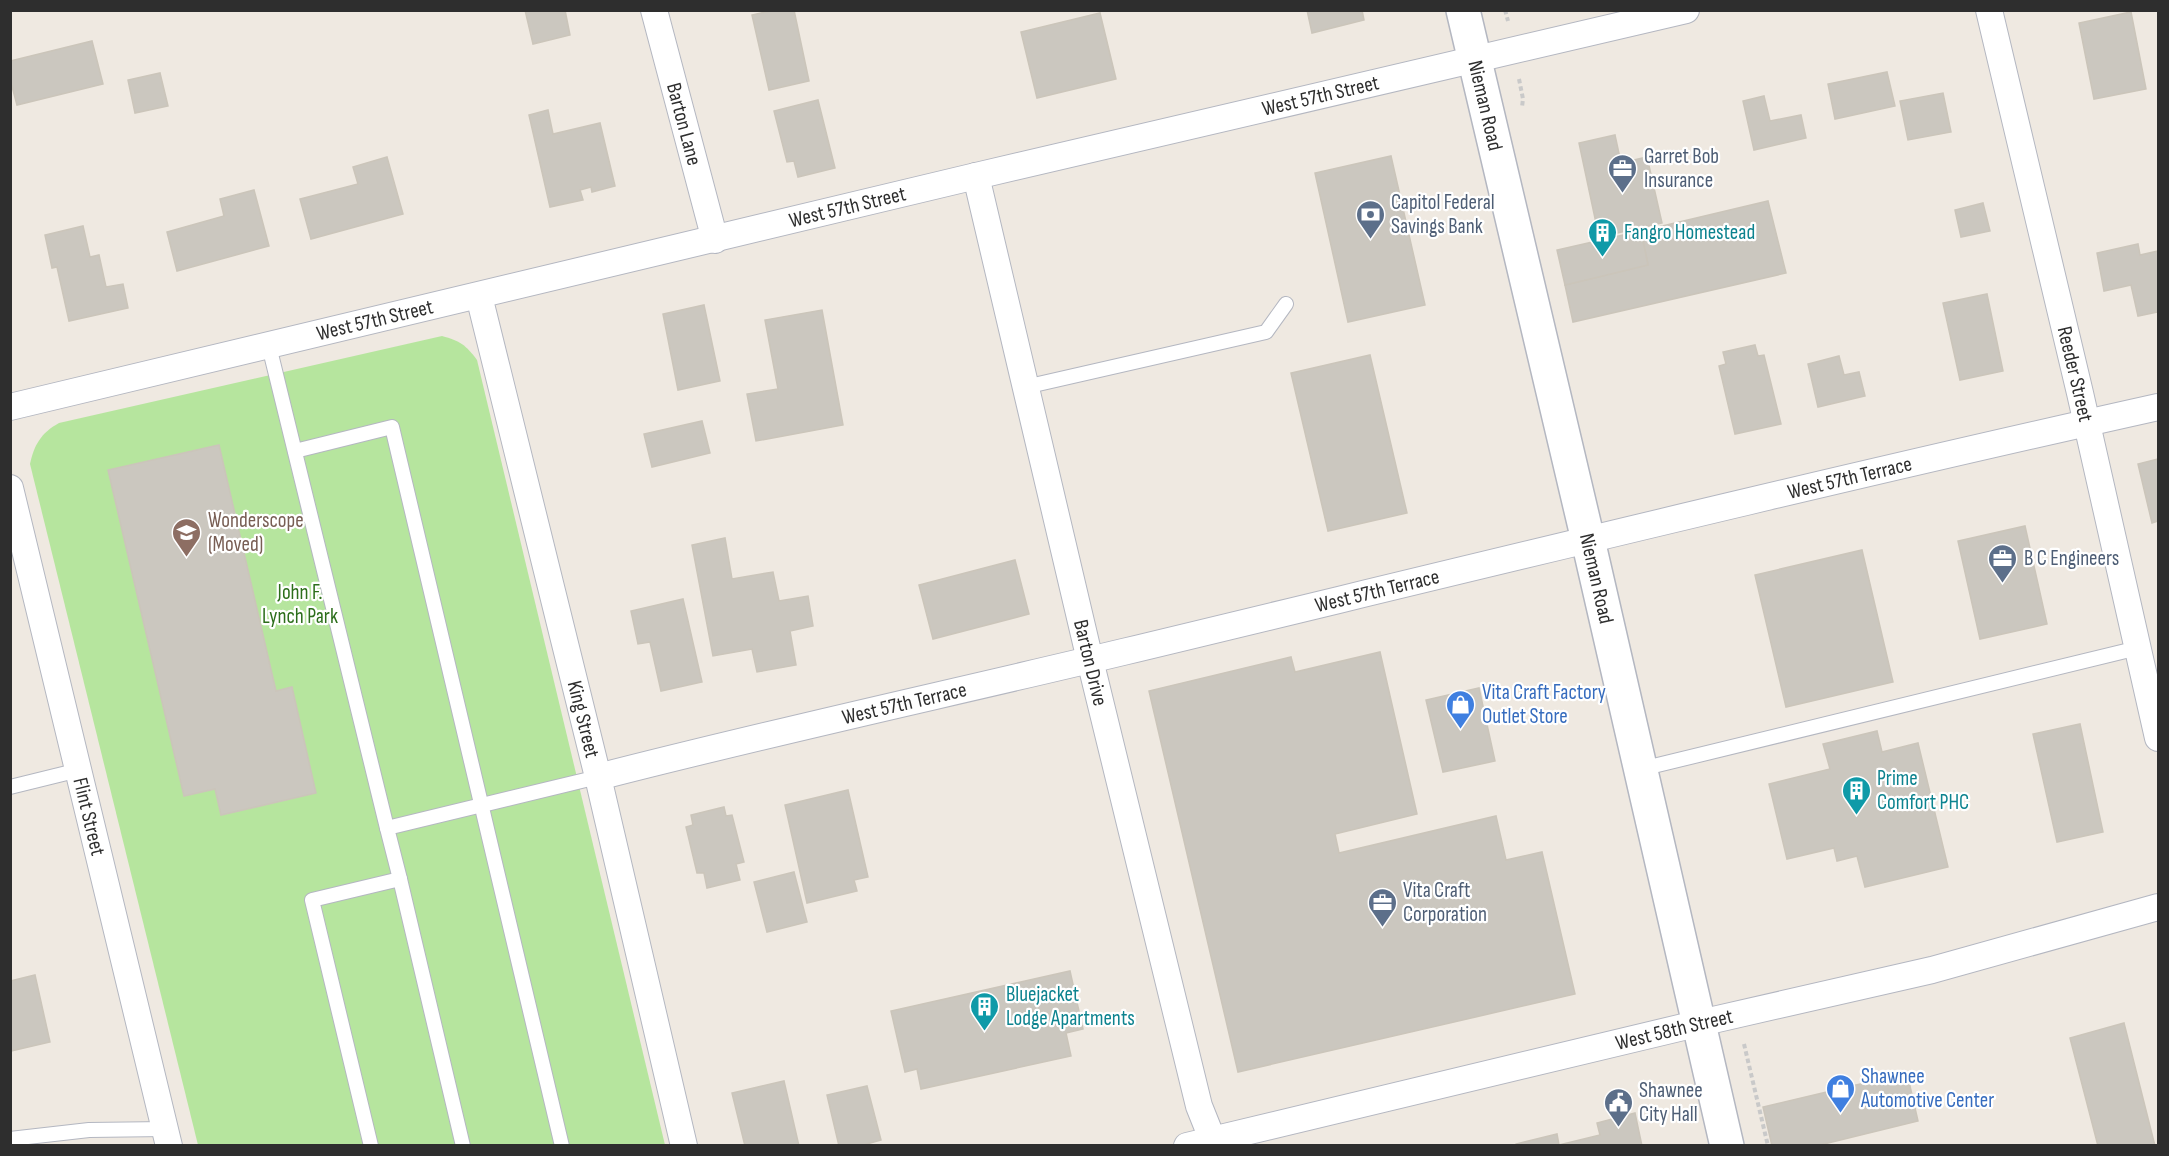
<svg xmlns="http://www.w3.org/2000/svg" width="2169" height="1156" font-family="'Sofia Sans Condensed',sans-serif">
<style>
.green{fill:#b6e59e}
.building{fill:#cbc7bf;stroke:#cbc5ba;stroke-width:1.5}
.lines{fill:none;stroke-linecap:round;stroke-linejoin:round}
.lane-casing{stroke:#b4b7c1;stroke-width:16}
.street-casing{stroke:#b4b7c1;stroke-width:28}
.secondary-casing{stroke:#b4b7c1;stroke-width:36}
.path{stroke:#c9c9c9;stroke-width:4;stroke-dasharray:4.5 3;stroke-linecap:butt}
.lane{stroke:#fff;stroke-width:14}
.street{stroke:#fff;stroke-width:26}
.secondary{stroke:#fff;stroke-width:33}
.labels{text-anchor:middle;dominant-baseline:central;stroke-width:4.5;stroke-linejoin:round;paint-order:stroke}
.street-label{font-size:21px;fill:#2e2e2e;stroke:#fff}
.service-label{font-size:21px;fill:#4e5e75;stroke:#fff;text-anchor:start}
.culture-label{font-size:21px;fill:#0d838f;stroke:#fff;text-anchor:start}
.education-label{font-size:21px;fill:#785e54;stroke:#fff;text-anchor:start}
.park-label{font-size:21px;fill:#2c6e1b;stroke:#fff}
.shop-label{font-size:21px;fill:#366cbe;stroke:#fff;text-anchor:start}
</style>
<rect width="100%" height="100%" fill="#efe9e1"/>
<path class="green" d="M442 336C460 341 466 345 477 360L665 1145H198L30 464C34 445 41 433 59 423Z"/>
<g class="building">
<path d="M525 10H565L570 35 533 44Z"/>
<path d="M774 10H794L809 81 769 90 752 15Z"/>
<path d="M1307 10H1362L1364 20 1312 33Z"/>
<path d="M2131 12 2146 89 2094 99 2079 23Z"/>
<path d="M1100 13 1116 79 1037 98 1021 32Z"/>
<path d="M92 41 103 84 17 105 10 79V61Z"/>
<path d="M1887 72 1895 106 1835 119 1828 84Z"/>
<path d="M160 73 168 106 135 113 128 80Z"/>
<path d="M1943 93 1951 132 1908 140 1900 101Z"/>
<path d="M1764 96 1770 121 1801 115 1806 138 1754 150 1743 101Z"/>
<path d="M818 100 835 168 798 177 794 161 787 162 774 111Z"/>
<path d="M548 110 553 134 600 123 615 186 592 192 591 187 580 190 583 200 550 207 529 115Z"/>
<path d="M1615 135 1621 163 1647 157 1662 223 1599 237 1579 143Z"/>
<path d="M1391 156 1425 305 1348 322 1315 173Z"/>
<path d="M387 157 403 214 311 239 300 199 358 184 353 167Z"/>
<path d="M254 190 269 246 177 271 167 232 224 216 220 199Z"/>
<path d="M1768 201 1786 273 1573 322 1565 285 1648 265 1641 231Z"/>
<path d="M1983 203 1990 231 1961 237 1955 210Z"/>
<path d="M83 226 90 257 99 255 106 287 123 284 128 308 69 321 57 267 52 268 45 235Z"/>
<path d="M1641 231 1648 265 1565 285 1557 250Z"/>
<path d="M2138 244 2140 255 2158 251V312L2138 316 2131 285 2104 291 2097 253Z"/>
<path d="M1987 294 2003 371 1960 380 1943 303Z"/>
<path d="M704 305 720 381 678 390 663 314Z"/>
<path d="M822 310 843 425 756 441 747 394 778 389 765 320Z"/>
<path d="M1755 345 1758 356 1764 355 1781 424 1735 434 1719 366 1726 364 1723 352Z"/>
<path d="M1370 355 1407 513 1328 531 1291 373Z"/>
<path d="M1839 356 1844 375 1859 372 1865 396 1818 407 1808 364Z"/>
<path d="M702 421 710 453 652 467 644 434Z"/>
<path d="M219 445 276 691 292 687 316 793 221 815 215 789 184 796 108 470Z"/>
<path d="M2158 459V521L2152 523 2138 464Z"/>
<path d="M2025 526 2047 624 1980 639 1958 541Z"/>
<path d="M725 538 732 579 773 572 779 601 808 596 813 626 790 631 796 665 757 672 752 649 713 656 692 545Z"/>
<path d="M1862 550 1893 682 1786 707 1755 575Z"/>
<path d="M1015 560 1029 614 933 639 919 585Z"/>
<path d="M683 599 702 682 661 691 650 642 638 644 631 611Z"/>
<path d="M1380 652 1417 814 1335 834 1339 853 1496 816 1506 860 1542 852 1575 994 1238 1072 1149 691 1291 657 1295 672Z"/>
<path d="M1479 688 1495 761 1443 772 1426 700Z"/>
<path d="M2080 724 2103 832 2057 842 2033 734Z"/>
<path d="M1877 731 1882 752 1918 743 1948 867 1865 887 1857 856 1837 861 1834 848 1787 859 1769 784 1830 769 1823 744Z"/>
<path d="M848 790 868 877 854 880 857 891 807 903 785 805Z"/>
<path d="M724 807 726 816 732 815 744 862 736 864 740 880 707 888 704 873H697L686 827 693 825 691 815Z"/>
<path d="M794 872 807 922 767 932 754 882Z"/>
<path d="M1070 971 1083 1029 1066 1033 1071 1056 921 1089 917 1069 905 1072 891 1011Z"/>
<path d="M35 975 50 1042 11 1051 10 981Z"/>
<path d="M2124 1023 2155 1146H2098L2070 1038Z"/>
<path d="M1907 1073 1918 1121 1816 1146H1772L1763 1107Z"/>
<path d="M784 1081 799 1146H745L732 1093Z"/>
<path d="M867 1086 881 1140 860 1146H839L827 1095Z"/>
<path d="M1635 1113 1642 1146H1516V1144L1557 1134 1559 1145 1600 1135 1597 1123Z"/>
</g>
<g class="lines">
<defs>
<g id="lane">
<path d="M269 346 387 828"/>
<path d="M1025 387 1266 332 1286 304"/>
<path d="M295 451 392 427 562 1146"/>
<path d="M1641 769 2138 648"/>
<path d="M10 787 79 770"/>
<path d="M400 879 387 828 598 777"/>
<path d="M10 1139 89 1130 165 1129"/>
<path d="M371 1146 312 900 400 879 463 1146"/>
</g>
<g id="street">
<path id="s1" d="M654 10 715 240"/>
<path id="s2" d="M1989 10 2080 393 2158 738"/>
<path id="s3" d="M976 176 1090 660 1199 1106 1215 1146"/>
<path id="s4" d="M479 296 598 777 684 1146"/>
<path id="s5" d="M10 407 976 176 1686 10"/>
<path id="s6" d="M10 488 169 1146"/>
<path id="s7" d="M598 777C772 732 948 694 1123 652 1468 569 1812 484 2158 407"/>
<path id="s8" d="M1187 1146 1700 1023 1932 970 2158 907"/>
</g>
<g id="secondary">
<path id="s9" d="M1463 10 1588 540 1727 1146"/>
</g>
</defs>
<use href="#lane" class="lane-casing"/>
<use href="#street" class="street-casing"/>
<use href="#secondary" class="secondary-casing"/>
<g class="path">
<path d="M1505 10 1508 21"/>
<path d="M1519 79 1523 99 1522 107"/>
<path d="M1744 1044 1768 1146"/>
</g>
<use href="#lane" class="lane"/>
<use href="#street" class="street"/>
<use href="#secondary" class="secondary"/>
</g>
<defs>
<symbol id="office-pin" viewBox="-11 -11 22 30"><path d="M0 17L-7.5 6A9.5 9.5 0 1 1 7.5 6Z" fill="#5c6f8a" stroke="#fff"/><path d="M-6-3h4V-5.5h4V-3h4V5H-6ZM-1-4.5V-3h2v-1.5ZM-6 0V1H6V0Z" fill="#fff"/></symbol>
<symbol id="bank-pin" viewBox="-11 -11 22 30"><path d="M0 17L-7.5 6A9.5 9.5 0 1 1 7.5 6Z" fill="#5c6f8a" stroke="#fff"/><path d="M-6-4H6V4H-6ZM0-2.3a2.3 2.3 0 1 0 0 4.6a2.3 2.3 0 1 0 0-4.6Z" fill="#fff"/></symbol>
<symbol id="building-pin" viewBox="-11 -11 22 30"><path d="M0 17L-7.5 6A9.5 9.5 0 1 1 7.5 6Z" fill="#0f9aa8" stroke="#fff"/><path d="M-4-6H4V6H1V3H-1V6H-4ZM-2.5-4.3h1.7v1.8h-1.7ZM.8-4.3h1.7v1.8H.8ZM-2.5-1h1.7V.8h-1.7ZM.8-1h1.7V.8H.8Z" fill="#fff"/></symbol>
<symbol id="school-pin" viewBox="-11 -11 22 30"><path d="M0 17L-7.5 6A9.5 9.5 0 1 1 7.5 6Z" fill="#8d6e63" stroke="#fff"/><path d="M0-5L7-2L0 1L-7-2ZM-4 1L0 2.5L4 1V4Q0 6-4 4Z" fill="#fff"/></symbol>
<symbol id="shop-pin" viewBox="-11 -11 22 30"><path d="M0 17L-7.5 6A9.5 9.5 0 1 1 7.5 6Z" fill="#3f7fe0" stroke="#fff"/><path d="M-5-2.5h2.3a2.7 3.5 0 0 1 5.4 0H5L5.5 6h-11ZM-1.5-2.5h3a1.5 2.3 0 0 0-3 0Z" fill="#fff"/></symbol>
<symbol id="civic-pin" viewBox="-11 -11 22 30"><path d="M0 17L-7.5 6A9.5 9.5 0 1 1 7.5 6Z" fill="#5c6f8a" stroke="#fff"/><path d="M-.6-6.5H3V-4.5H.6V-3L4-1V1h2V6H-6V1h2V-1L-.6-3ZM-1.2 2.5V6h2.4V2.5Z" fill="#fff"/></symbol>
</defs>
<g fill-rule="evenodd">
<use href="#office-pin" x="1606" y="152" width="33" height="45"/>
<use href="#bank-pin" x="1354" y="198" width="33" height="45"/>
<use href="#building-pin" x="1586" y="216" width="33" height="45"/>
<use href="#school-pin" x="170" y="516" width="33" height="45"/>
<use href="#office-pin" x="1986" y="542" width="33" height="45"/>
<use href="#shop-pin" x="1444" y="688" width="33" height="45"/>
<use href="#building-pin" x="1840" y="774" width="33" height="45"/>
<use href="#office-pin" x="1366" y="886" width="33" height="45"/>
<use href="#building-pin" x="968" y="990" width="33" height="45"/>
<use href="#shop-pin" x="1824" y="1072" width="33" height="45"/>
<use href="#civic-pin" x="1602" y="1086" width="33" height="45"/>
</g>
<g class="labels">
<g class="street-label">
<text stroke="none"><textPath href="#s5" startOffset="1347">West 57th Street</textPath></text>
<text stroke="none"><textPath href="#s9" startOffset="98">Nieman Road</textPath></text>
<text stroke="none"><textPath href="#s1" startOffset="118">Barton Lane</textPath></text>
<text stroke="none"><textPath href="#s5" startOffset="861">West 57th Street</textPath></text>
<text stroke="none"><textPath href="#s5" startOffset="375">West 57th Street</textPath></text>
<text stroke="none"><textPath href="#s2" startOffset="374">Reeder Street</textPath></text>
<text stroke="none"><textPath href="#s7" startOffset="1287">West 57th Terrace</textPath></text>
<text stroke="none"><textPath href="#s9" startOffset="584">Nieman Road</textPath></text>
<text stroke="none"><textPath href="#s7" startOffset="801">West 57th Terrace</textPath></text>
<text stroke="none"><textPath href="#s3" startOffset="500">Barton Drive</textPath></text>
<text stroke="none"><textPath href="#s7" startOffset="315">West 57th Terrace</textPath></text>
<text stroke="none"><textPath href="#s4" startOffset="436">King Street</textPath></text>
<text stroke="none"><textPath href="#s6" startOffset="338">Flint Street</textPath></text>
<text stroke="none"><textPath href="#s8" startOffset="501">West 58th Street</textPath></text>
</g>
<g class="service-label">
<text x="1644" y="156">Garret Bob<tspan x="1644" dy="24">Insurance</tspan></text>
<text x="1391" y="202">Capitol Federal<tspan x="1391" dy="24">Savings Bank</tspan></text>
<text x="2024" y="558">B C Engineers</text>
<text x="1403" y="890">Vita Craft<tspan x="1403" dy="24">Corporation</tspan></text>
<text x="1639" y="1090">Shawnee<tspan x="1639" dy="24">City Hall</tspan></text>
</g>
<g class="culture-label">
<text x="1624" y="232">Fangro Homestead</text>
<text x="1877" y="778">Prime<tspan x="1877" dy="24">Comfort PHC</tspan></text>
<text x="1006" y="994">Bluejacket<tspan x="1006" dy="24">Lodge Apartments</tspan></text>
</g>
<g class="education-label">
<text x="208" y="520">Wonderscope<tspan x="208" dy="24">(Moved)</tspan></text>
</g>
<g class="park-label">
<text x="300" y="592">John F.<tspan x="300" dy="24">Lynch Park</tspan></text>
</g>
<g class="shop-label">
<text x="1482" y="692">Vita Craft Factory<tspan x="1482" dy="24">Outlet Store</tspan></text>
<text x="1861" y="1076">Shawnee<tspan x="1861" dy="24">Automotive Center</tspan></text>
</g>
</g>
<rect width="2169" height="1156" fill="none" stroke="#2e2e2e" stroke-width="24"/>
</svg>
